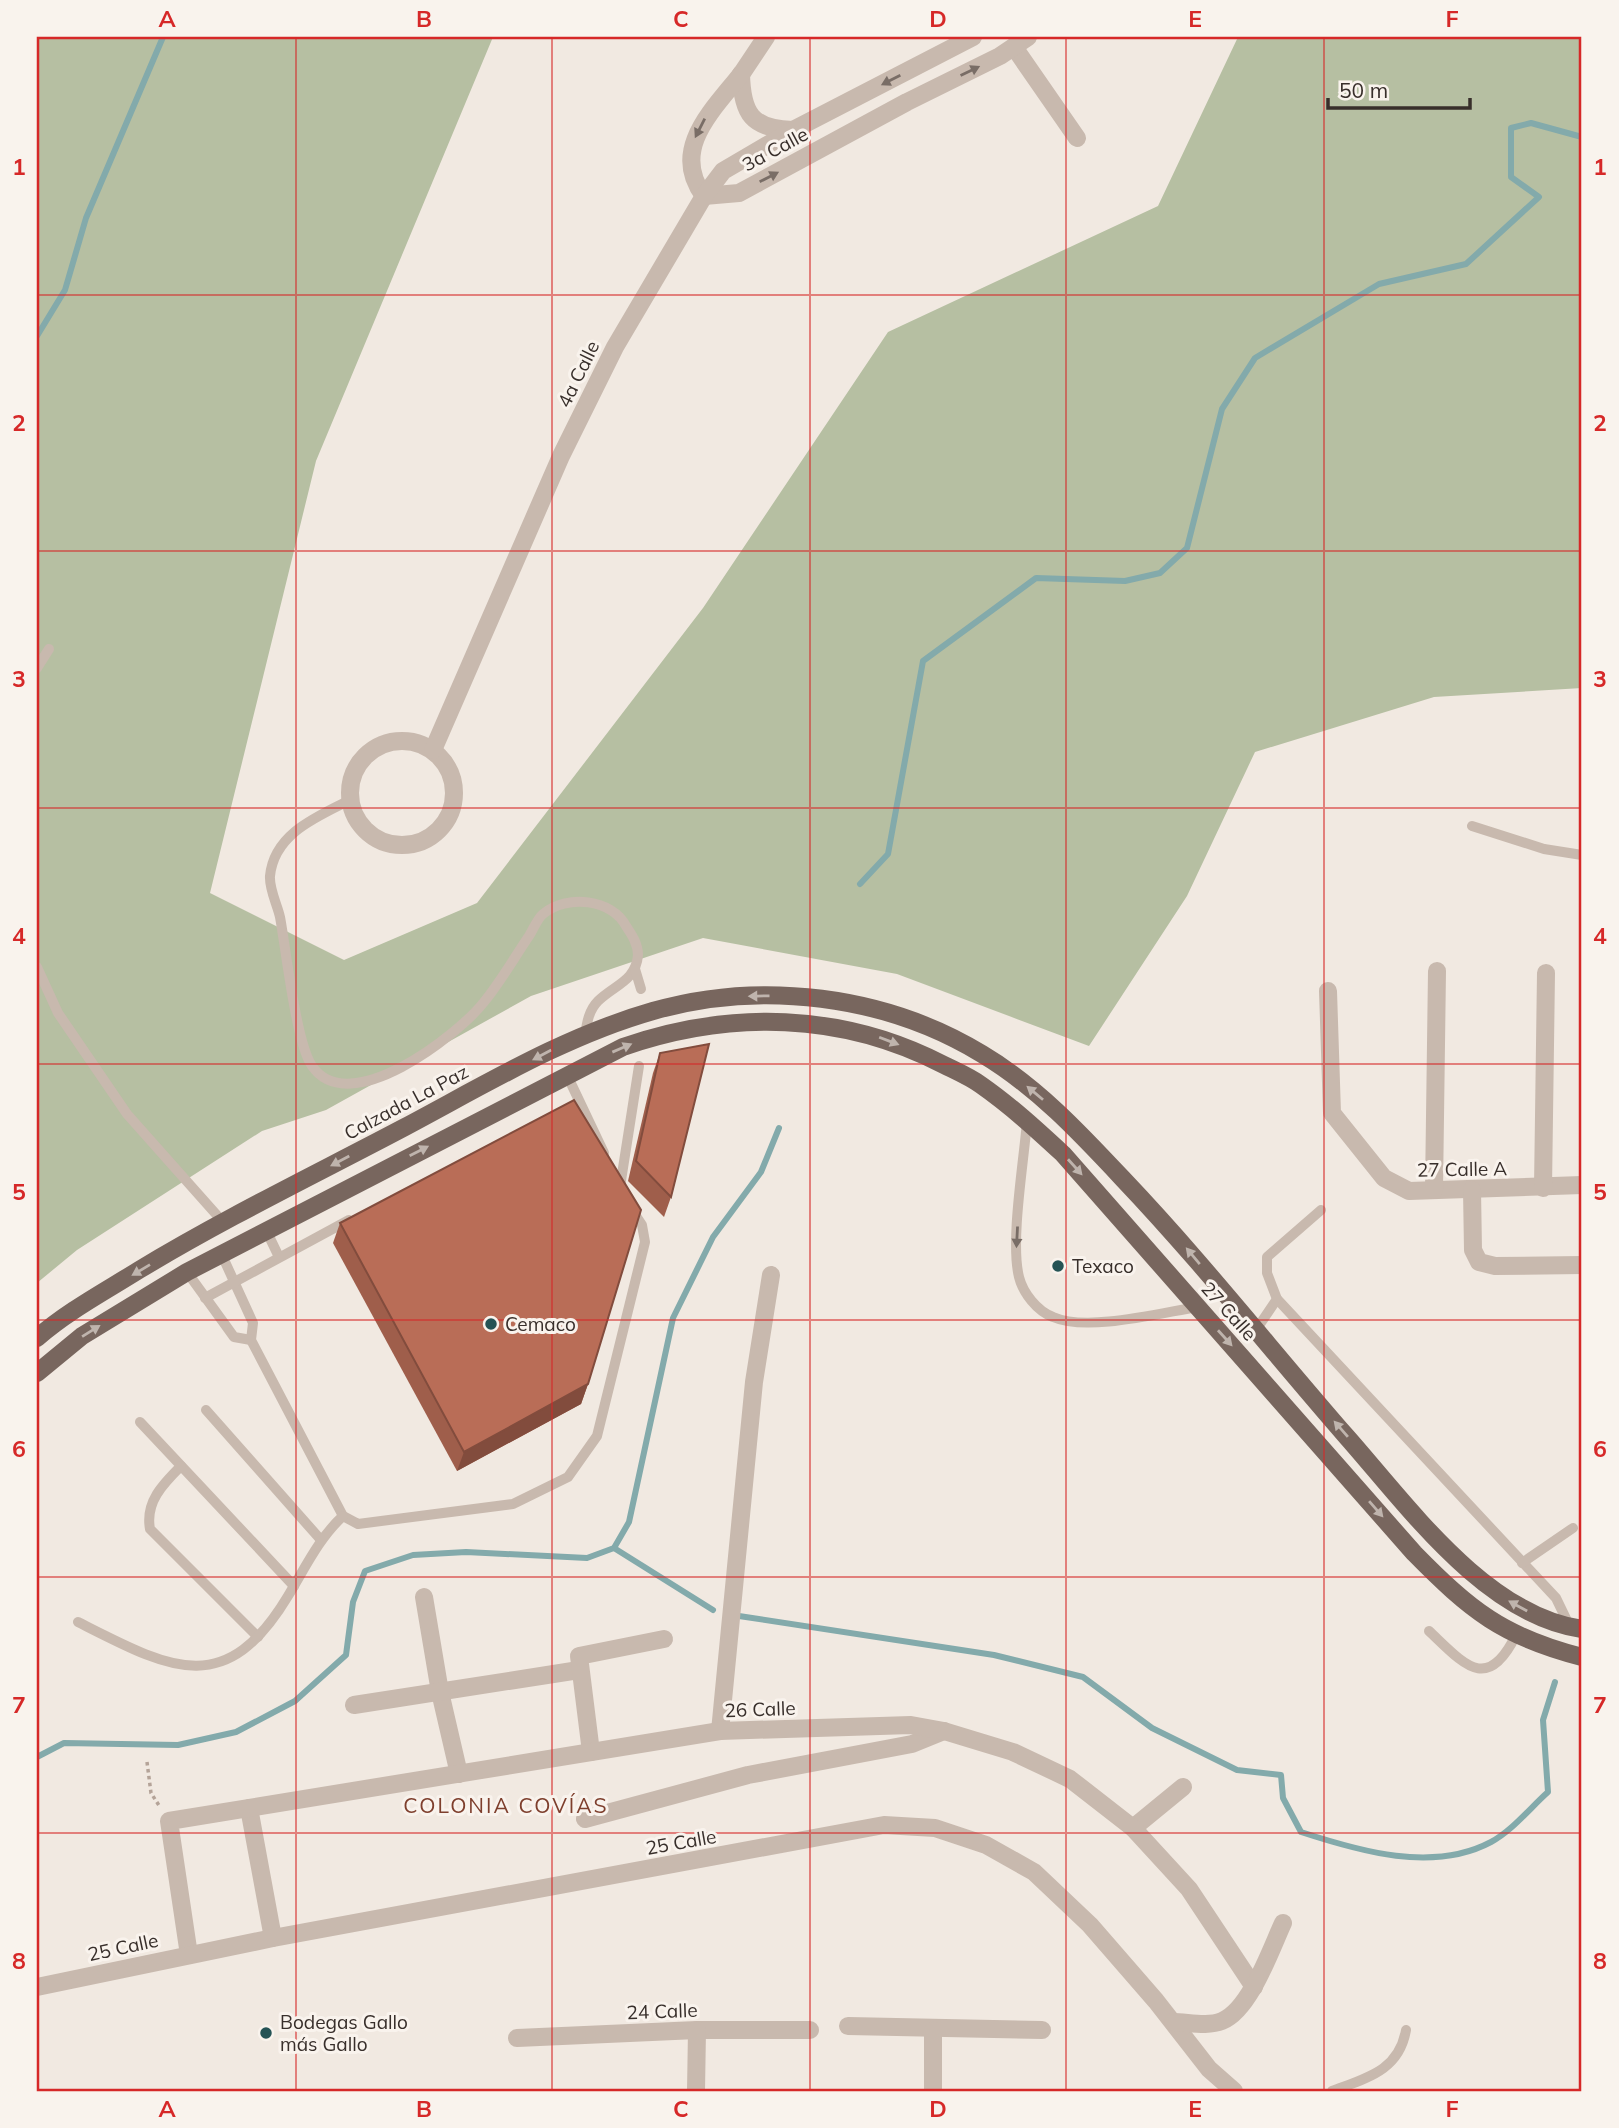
<svg xmlns="http://www.w3.org/2000/svg" width="1619" height="2128" font-family="Mulish,sans-serif">
<style>
.green{fill:#b6bfa2}
.lines{fill:none;stroke-linecap:round;stroke-linejoin:round}
.stream{stroke:#83aaab;stroke-width:6}
.path{stroke:#b4a398;stroke-width:3.5;stroke-dasharray:3.5 3.5;stroke-linecap:butt}
.service{stroke:#c8b9ae;stroke-width:10}
.minor{stroke:#c8b9ae;stroke-width:18}
.primary{stroke:#78665e;stroke-width:18}
.wall{fill:#9f5e4b}
.shaded-wall{fill:#824c3d}
.building{fill:#b96d57;stroke:#824c3d;stroke-width:2}
.oneway{fill:#796d66}
.oneway2{fill:#bfb4ad}
.grid{fill:none;stroke:#d62828;stroke-width:2;stroke-opacity:0.55}
.poi-dot{fill:#255355;stroke:#f9f3ed;stroke-width:2.5}
.labels{text-anchor:middle;dominant-baseline:central;stroke-width:6;stroke-linejoin:round;paint-order:stroke}
.street-label{font-size:19px;fill:#382f2b;stroke:#f9f3ed}
.poi-label{font-size:19px;fill:#382f2b;stroke:#f9f3ed;text-anchor:start}
.neighbourhood-label{font-size:21px;letter-spacing:2px;fill:#7e3f2d;stroke:#f9f3ed}
.neatline{fill:none;stroke:#d62828;stroke-width:2.5}
.grid-label{font-size:23px;text-anchor:middle;font-weight:bold;fill:#d62828}
</style>
<rect width="100%" height="100%" fill="#f1e9e1"/>
<path class="green" d="M37 37H493L316 461 210 893 344 960 477 903 703 608 888 332 1158 206 1238 37H1582V688L1434 697 1255 752 1187 896 1089 1046 897 974 703 938 531 996 326 1110 262 1131 77 1250 37 1283Z"/>
<g class="lines">
<g class="stream">
<path d="M37 336 65 290 86 218 163 37"/>
<path d="M860 884 888 854 923 661 1036 578 1125 581 1160 573 1187 548 1222 409 1255 358 1379 284 1466 264 1539 197 1511 177V128L1531 123 1582 137"/>
<path d="M614 1548 713 1610"/>
<path d="M739 1616 994 1655 1083 1677 1152 1728 1237 1770 1281 1775 1283 1798 1301 1832C1359 1851 1433 1873 1491 1842 1512 1831 1531 1807 1548 1792L1543 1720 1555 1682"/>
<path d="M37 1757 64 1743 178 1745 236 1732 295 1701 346 1655 353 1602 365 1571 413 1555 466 1552 587 1558 614 1548 629 1522 673 1318 713 1237 761 1172 779 1128"/>
</g>
<path class="path" d="M147 1762 151 1793 160 1807"/>
<g class="service">
<path d="M37 668 49 649"/>
<path d="M350 800C316 817 274 834 270 876 269 889 277 904 280 917 286 949 296 1043 312 1066 349 1120 457 1036 484 1002 501 981 514 958 529 936 533 930 537 919 543 914 567 894 612 899 626 926 632 935 638 944 638 955 636 981 614 985 598 1001 589 1010 587 1022 585 1035"/>
<path d="M1472 826 1544 849 1582 855"/>
<path d="M37 967 58 1013 127 1114 223 1222"/>
<path d="M635 969 641 989"/>
<path d="M567 1075 604 1153"/>
<path d="M1027 1121C1024 1161 1010 1241 1019 1277 1023 1293 1037 1311 1053 1317 1087 1332 1160 1313 1197 1307"/>
<path d="M620 1187 639 1066"/>
<path d="M1321 1210 1267 1257V1273L1277 1299 1556 1598 1570 1627"/>
<path d="M266 1230 279 1257"/>
<path d="M221 1253 253 1323 251 1340 343 1516 358 1524 513 1504 568 1477 597 1436 645 1242 642 1225 632 1210"/>
<path d="M187 1272 234 1337 251 1340"/>
<path d="M205 1298 349 1220"/>
<path d="M1256 1330 1277 1299"/>
<path d="M206 1410 321 1540"/>
<path d="M140 1422 294 1586"/>
<path d="M181 1466C163 1484 145 1502 150 1529L258 1637"/>
<path d="M1522 1563 1573 1528"/>
<path d="M78 1622C169 1668 225 1701 288 1596 305 1568 319 1538 343 1516"/>
<path d="M1429 1631C1464 1664 1487 1694 1516 1635"/>
<path d="M1332 2091C1366 2078 1399 2071 1406 2030"/>
</g>
<g class="minor">
<path d="M1014 47 1077 138"/>
<path d="M741 74C742 114 752 129 793 130"/>
<path d="M704 196 739 193 907 102 1000 56 1028 37"/>
<path d="M704 196C669 149 714 109 742 73 750 61 758 49 766 37"/>
<circle cx="402" cy="793" r="52"/>
<path d="M433 750 561 456 615 347 704 196 723 171 793 130 973 37"/>
<path d="M1328 991 1332 1113 1384 1178 1409 1191 1582 1185"/>
<path d="M1543 1188 1546 973"/>
<path d="M1434 1190 1437 971"/>
<path d="M1472 1190 1473 1250 1479 1262 1495 1266 1582 1265"/>
<path d="M424 1597 440 1692 459 1774"/>
<path d="M354 1705 579 1670"/>
<path d="M720 1731 754 1382 771 1275"/>
<path d="M591 1752 579 1656 664 1639"/>
<path d="M249 1808 273 1938"/>
<path d="M585 1819 748 1775 912 1744 944 1731"/>
<path d="M1133 1828 1183 1787"/>
<path d="M189 1955 169 1821 720 1731 911 1725 944 1731 1013 1752 1070 1779 1133 1828 1189 1889 1254 1987"/>
<path d="M37 1987 273 1938 884 1825 935 1828 986 1845 1034 1872 1090 1925 1156 2001 1209 2069 1234 2091"/>
<path d="M1173 2022C1188 2022 1207 2027 1222 2021 1250 2010 1271 1949 1283 1923"/>
<path d="M848 2026 1042 2030"/>
<path d="M517 2038 697 2030H810"/>
<path d="M696 2091 697 2030"/>
<path d="M933 2091V2030"/>
</g>
<g class="primary">
<path d="M37 1338C68 1311 104 1292 139 1270 225 1218 316 1174 405 1127 486 1084 565 1036 653 1011 761 980 885 995 982 1054 1036 1086 1080 1133 1123 1179 1201 1261 1271 1350 1346 1436 1408 1506 1485 1615 1582 1629"/>
<path d="M37 1373 82 1336 187 1272 623 1047C730 1010 842 1012 944 1065 956 1071 970 1077 981 1085 1011 1106 1037 1130 1063 1154L1414 1553C1470 1610 1503 1637 1582 1657"/>
</g>
</g>
<g class="wall">
<path d="M660 1053 671 1197 664 1217 628 1181 653 1073Z"/>
<path d="M340 1223 588 1384 581 1404 457 1471 333 1243Z"/>
</g>
<path class="shaded-wall" d="M588 1384 581 1404 457 1471 464 1452Z"/>
<g class="building">
<path d="M709 1044 671 1197 636 1161 660 1053Z"/>
<path d="M574 1100 641 1210 588 1384 464 1452 340 1223Z"/>
</g>
<defs><path id="oneway-solid" d="M-6-.8H1V-3.2L6.5 0L1 3.2V.8H-6Z" transform="scale(1.75)"/></defs>
<g class="oneway">
<use href="#oneway-solid" transform="translate(970 71) rotate(-26)"/>
<use href="#oneway-solid" transform="translate(891 80) rotate(153)"/>
<use href="#oneway-solid" transform="translate(700 128) rotate(117)"/>
<use href="#oneway-solid" transform="translate(769 177) rotate(-27)"/>
<use href="#oneway-solid" transform="translate(1017 1237) rotate(93)"/>
</g>
<g class="oneway2">
<use href="#oneway-solid" transform="translate(759 996) rotate(179)"/>
<use href="#oneway-solid" transform="translate(889 1041) rotate(21)"/>
<use href="#oneway-solid" transform="translate(622 1048) rotate(-23)"/>
<use href="#oneway-solid" transform="translate(542 1055) rotate(152)"/>
<use href="#oneway-solid" transform="translate(1035 1093) rotate(-140)"/>
<use href="#oneway-solid" transform="translate(419 1151) rotate(-27)"/>
<use href="#oneway-solid" transform="translate(340 1161) rotate(152)"/>
<use href="#oneway-solid" transform="translate(1075 1167) rotate(48)"/>
<use href="#oneway-solid" transform="translate(1193 1256) rotate(-130)"/>
<use href="#oneway-solid" transform="translate(141 1270) rotate(149)"/>
<use href="#oneway-solid" transform="translate(91 1331) rotate(-32)"/>
<use href="#oneway-solid" transform="translate(1225 1338) rotate(48)"/>
<use href="#oneway-solid" transform="translate(1341 1429) rotate(-131)"/>
<use href="#oneway-solid" transform="translate(1376 1509) rotate(49)"/>
<use href="#oneway-solid" transform="translate(1518 1606) rotate(-151)"/>
</g>
<path class="grid" d="M296 37V2091M552 37V2091M810 37V2091M1066 37V2091M1324 37V2091M37 295H1582M37 551H1582M37 808H1582M37 1064H1582M37 1320H1582M37 1577H1582M37 1833H1582"/>
<g class="poi-dot">
<circle cx="1058" cy="1266" r="7"/>
<circle cx="491" cy="1324" r="7"/>
<circle cx="266" cy="2033" r="7"/>
</g>
<g class="labels">
<g class="street-label">
<text transform="translate(775 149) rotate(-28)">3a Calle</text>
<text transform="translate(578 374) rotate(-64)">4a Calle</text>
<text transform="translate(406 1102) rotate(-28)">Calzada La Paz</text>
<text transform="translate(1462 1169) rotate(-1)">27 Calle A</text>
<text transform="translate(1229 1311) rotate(48)">27 Calle</text>
<text transform="translate(760 1709) rotate(-2)">26 Calle</text>
<text transform="translate(681 1842) rotate(-10)">25 Calle</text>
<text transform="translate(123 1947) rotate(-12)">25 Calle</text>
<text transform="translate(662 2011) rotate(-2)">24 Calle</text>
</g>
<g class="poi-label">
<text x="1072" y="1266">Texaco</text>
<text x="505" y="1324">Cemaco</text>
<text x="280" y="2022">Bodegas Gallo<tspan x="280" dy="22">más Gallo</tspan></text>
</g>
<g class="neighbourhood-label">
<text x="506" y="1805">COLONIA COVÍAS</text>
</g>
</g>
<rect width="1619" height="2128" fill="none" stroke="#f9f3ed" stroke-width="77"/>
<path d="M1328 98v10h142v-10" fill="none" stroke="#382f2b" stroke-width="3.5"/>
<text x="1339" y="98" font-size="21" fill="#382f2b" stroke="#f9f3ed" stroke-width="5" paint-order="stroke">50 m</text>
<rect x="38" y="38" width="1542" height="2052" class="neatline"/>
<g class="grid-label">
<text x="167" y="27">A</text>
<text x="424" y="27">B</text>
<text x="681" y="27">C</text>
<text x="938" y="27">D</text>
<text x="1195" y="27">E</text>
<text x="1452" y="27">F</text>
<text x="19" y="175">1</text>
<text x="1600" y="175">1</text>
<text x="19" y="431">2</text>
<text x="1600" y="431">2</text>
<text x="19" y="687">3</text>
<text x="1600" y="687">3</text>
<text x="19" y="944">4</text>
<text x="1600" y="944">4</text>
<text x="19" y="1200">5</text>
<text x="1600" y="1200">5</text>
<text x="19" y="1457">6</text>
<text x="1600" y="1457">6</text>
<text x="19" y="1713">7</text>
<text x="1600" y="1713">7</text>
<text x="19" y="1969">8</text>
<text x="1600" y="1969">8</text>
<text x="167" y="2117">A</text>
<text x="424" y="2117">B</text>
<text x="681" y="2117">C</text>
<text x="938" y="2117">D</text>
<text x="1195" y="2117">E</text>
<text x="1452" y="2117">F</text>
</g>
</svg>
